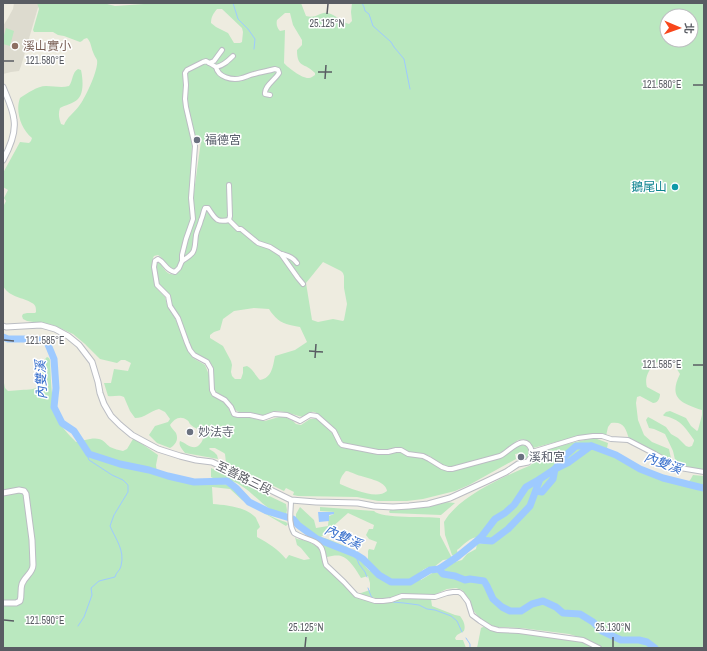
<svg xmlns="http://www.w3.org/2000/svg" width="707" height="651" font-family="'Archivo Narrow','Noto Sans TC',sans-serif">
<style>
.education{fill:#dddbcf}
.green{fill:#bae8bf;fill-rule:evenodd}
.water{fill:#9ecaff}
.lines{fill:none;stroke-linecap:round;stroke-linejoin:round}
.stream{stroke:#9ecaff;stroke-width:1}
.river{stroke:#9ecaff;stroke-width:7}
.minor-casing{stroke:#bbbdc3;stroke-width:6}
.tertiary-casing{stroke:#bbbdc3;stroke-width:7}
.minor{stroke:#fff;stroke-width:4}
.tertiary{stroke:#fff;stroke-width:5}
.ticks{fill:none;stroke:#595c63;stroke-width:1.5}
.education-dot{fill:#8d6e63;stroke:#fff;stroke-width:1.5}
.worship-dot{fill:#6b7280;stroke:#fff;stroke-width:1.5}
.culture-dot{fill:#0f9aa8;stroke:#fff;stroke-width:1.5}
.labels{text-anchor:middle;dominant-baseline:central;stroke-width:3;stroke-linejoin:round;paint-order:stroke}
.education-label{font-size:12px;fill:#785e54;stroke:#fff;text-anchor:start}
.worship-label{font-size:12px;fill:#5b616d;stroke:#fff;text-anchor:start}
.culture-label{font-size:12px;fill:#0d838f;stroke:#fff;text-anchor:end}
.street-label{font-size:12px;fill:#595c63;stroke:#fff}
.water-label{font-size:13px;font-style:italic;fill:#376fcc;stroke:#fff}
.ticks-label{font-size:10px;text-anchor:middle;fill:#595c63;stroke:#fff;stroke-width:3;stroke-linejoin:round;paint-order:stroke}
</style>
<rect width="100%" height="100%" fill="#eeece0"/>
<path class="education" d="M14 3 39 4 21 66 19 71 11 72 3 74V26L8 18 13 9Z"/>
<g class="green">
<path d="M37 3H103L115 6 144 4 145 3H301L306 16C317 19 320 11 328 13 336 15 341 22 349 24L352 21 351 12 352 3H704V471L678 466 676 464 673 451 665 434 654 429 649 428 646 420 648 417 652 419 666 427 671 434 678 438 686 446 689 447 692 446 694 441V440C685 427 680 419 664 416L663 415 666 412 670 411 686 418 691 426 697 431 698 430 702 415V410C681 403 668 398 680 374L675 366 674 360C660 353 642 372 647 387L660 394C660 398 658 403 653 403L640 396 637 397 636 403 638 420 644 435 652 442 669 449 672 463 629 439C626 429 624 421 611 423L608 427 606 436H579L533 448C530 441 526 438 518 440L499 455 469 462 452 467H445L434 461 430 456 421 453 409 452 401 448H396L382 451 344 444C341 440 340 437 338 433 335 429 318 412 314 412 310 411 307 415 303 417 294 415 285 411 276 411 272 412 268 414 264 415 258 415 242 414 237 411 232 408 228 401 224 397 222 395 218 395 216 392 210 386 215 373 212 365 208 358 200 358 195 353 188 345 183 325 179 316L176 313C167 299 152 279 157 263L159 262C162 266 165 271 168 273 178 279 183 265 186 258L184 254 194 216 193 199 201 141 200 138 199 136 195 137 192 140 191 221 180 255 179 264 175 270C167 270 165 259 158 255L154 256 153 258 152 265 155 285 158 290 165 297 168 308 175 318 190 354 193 358 205 365 209 375 210 389 212 393 227 405 231 414 237 417 251 418 265 421 279 417H285L293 421 296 424 301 425 310 419H317L334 435 338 444 342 448 357 449 382 454H388L397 451 402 452 409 456 424 458 438 467 444 470 449 471 502 457C508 454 513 449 519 444L526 446 528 449 529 455 525 460 522 453 515 454 516 459 469 485 455 491 423 499 407 501H378L357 497 298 496 293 495 294 492 286 488 284 491 226 463 225 454 224 453 215 448H210L209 449 214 452 217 455 218 459 185 453C183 450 178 446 180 441 186 443 194 452 200 444 203 441 204 437 202 432 199 429 194 428 191 425 188 422 190 422 187 420 180 415 174 419 170 425 171 428 174 430 176 433 179 440 175 445 170 448L157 443 149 435 155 426 168 422 170 419 165 412 159 409C150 411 145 418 135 418L130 411 124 397C119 394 114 397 108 396L104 383H111L114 369 128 371 131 363 125 360H121L117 363 100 359 85 344 73 334 53 325 27 321 23 319 22 316 23 314 27 313H35L36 312C36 308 36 305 32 303 23 297 10 298 3 286V207L6 201 4 198 8 190 3 187V173L20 142 29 143 31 141 32 138C21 129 15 111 20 98 28 93 37 86 46 86 55 86 61 88 69 86 73 81 72 72 78 69L81 70C83 79 84 93 78 99 73 104 65 105 60 108 58 114 59 118 61 124L64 125C67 117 74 113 79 106 85 99 99 69 97 60 96 58 94 55 93 52 91 47 91 42 87 38L84 39 82 41 80 42 64 36 58 35 53 32H34L33 30 39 9ZM217 9H222L242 28 243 32 242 42 240 43H234L228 33 216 27 211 23C211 17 213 14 217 9ZM285 13H290L293 25 302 40V45L297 50C297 69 305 62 315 73V75C313 76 311 78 309 78 303 79 288 68 284 63L285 30 280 31C277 28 276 24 277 20ZM667 16H691V40H667ZM323 262 341 271 343 273 344 276V288L347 304 344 320 343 321 333 319 318 322 312 320 306 283ZM254 308 269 309C274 317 280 323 290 325 293 326 296 326 300 327L307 342 295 350 275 356C273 366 272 378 260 380 255 375 253 369 247 366L243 367V373L241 379H235L232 376 231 372 232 365 231 361 223 346 210 338V335L214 332 220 330 223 319 234 311ZM346 471C349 471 352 473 355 474 364 478 386 480 387 491 377 500 352 489 340 484 339 480 343 474 346 471Z"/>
<path d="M6 28 14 31 10 46 3 44V39Z"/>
<path d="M47 357 49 358 50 360C51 377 51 404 58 419 62 428 69 435 76 442 82 441 93 437 99 439 104 440 106 444 110 447 114 449 119 450 123 451L127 449 133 439H135L158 455 156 465 157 474 161 476C172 479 183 483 194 484 207 485 225 482 237 487 245 491 249 498 254 504 263 513 275 519 286 522L288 524 286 526 242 500 230 489 212 487 213 504C226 505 247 507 256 518 257 521 259 524 260 527L257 530V537C268 543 278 549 286 559L289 555 304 560 310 559 301 548 297 545 295 537 297 539 308 541 314 545 319 548 322 556 323 564 355 596 376 603 391 602 402 599H431L432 606 455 615 460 616C463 620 466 625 464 631L457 635 455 638 456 640H463L466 648H3V378L5 388 8 391C13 391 17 390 21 390 27 389 32 391 37 387L44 360Z"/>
<path d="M589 439H597L608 443 607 448 622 459 681 483C688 484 690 481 693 475L704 476V648H603L585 639 569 634 521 628 497 627 491 625 481 620 473 610 470 600 462 590 456 588 447 589 434 595 386 599 375 598 358 594 370 590V583L368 576 361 578C357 571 349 558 341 556 337 555 331 556 327 557L321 540 315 537 297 521 296 518V514L300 507 314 520 316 528 328 526 329 516 334 514V512L320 511V507L374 511C382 519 426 516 440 518V535L452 558 450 559 443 560 434 567C426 566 422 571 416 576L421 580 434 572 439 573 455 562 462 560 467 554 476 549 477 544 484 543 485 544 492 543 491 541C488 539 485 537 482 537 471 535 464 545 457 550L458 555 454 556 452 555 445 535 444 522C458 497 503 477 529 466L531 465 539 452 567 444ZM348 513 374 525 373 529H369L366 535 369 539 377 542 374 550 369 549 368 551V559L371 567 370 571C364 567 363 560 359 555 351 547 331 540 321 537Z"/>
<path d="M211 468 286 504 287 510 286 515C273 515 262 502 252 494 248 490 242 486 237 483 229 479 221 479 213 478L211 477Z"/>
<path d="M445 502 455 503 441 515 390 513 389 512 391 508 435 505Z"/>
<path d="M483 627 583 642 595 648H477L481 628Z"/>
</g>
<path class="water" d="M318 512H334V514L329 515V521L319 522Z"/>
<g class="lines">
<g class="stream">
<path d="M233 3 238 19 248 29 255 39 254 49"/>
<path d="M362 3 364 7 365 11 369 14 373 26 391 42 394 47 404 59 410 89"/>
<path d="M355 554 359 564 365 572 367 577"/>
<path d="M368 588 371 596 374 599H381"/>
<path d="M393 602 404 603 419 605 427 609 435 610 451 616 457 621 462 632"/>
<path d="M78 626 84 617 92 595 91 588 99 581 115 577C116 572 120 571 121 566 125 550 116 540 110 526L114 515 128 492V485L123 480 112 475 89 460 81 441"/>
<path d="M466 638 470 644V648"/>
</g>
<g class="river">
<path d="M3 337 8 339H35L47 342 54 359 56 388 54 407 62 423 74 431 89 454 120 464 149 470 168 476 194 482 227 481 236 488 249 502 267 511 293 519 298 525 317 539 355 554 363 559 379 575 391 582H410L430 570 439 569 457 557 478 540 492 541 508 529 530 506 540 479 555 469 566 455 576 446H592L616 455 640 469 663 478 699 487 704 488"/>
<path d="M536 491 542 492 553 479 555 469 569 462 591 446"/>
<path d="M478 540 482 536 495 519 505 513 514 505 526 487 540 479"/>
<path d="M439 569 443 574 455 576 465 580 470 579 484 581 487 586 493 599 502 607 510 611H521L532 604 543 601 556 607 563 613 580 614 593 622 602 631 621 640H639L647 642 655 648"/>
</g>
<defs>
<g id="minor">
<path d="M209 63 214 61 222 50"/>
<path d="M216 67C223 66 228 61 233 56"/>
<path d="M270 95 265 94C264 86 275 80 279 73L278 70 275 69C268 71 261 72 254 74 249 75 246 77 242 78 232 81 218 77 216 67L206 61 203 62 187 70 185 73 186 85 185 99 186 107 195 146 191 198 193 219 186 239 182 255V261L179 268 175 272C165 270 166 263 158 259L155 261 154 267 157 285 168 296 170 306 178 318 187 343 190 350 194 355 207 362 211 369 212 390 214 394 225 400 231 407 234 414 238 415H250L263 418 274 414 287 415 300 421 310 415 317 416 334 431 340 443 342 445 378 452H388L396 450H401L408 454 423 456 429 459 442 467 448 469H452L500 456C509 452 526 430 532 452L578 438 593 436H602L611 439 628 440 655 454 680 468 704 472"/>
<path d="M229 220 230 216 229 185"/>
<path d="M282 254C288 256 293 257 297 263"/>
<path d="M182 261C197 252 194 250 196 235 197 230 200 225 201 220 203 216 203 212 205 208H208C215 218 216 223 229 220L238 229H241L258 243 270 247 281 254 298 278 303 284"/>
<path d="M291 500C291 511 288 523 294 533 303 539 317 539 322 549 324 554 324 560 326 565L344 582 356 595 375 601H383L391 600 402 596 435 597 447 593 453 592H459L462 594 468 602 472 615 480 621 491 628 498 630 519 631 583 640 599 648"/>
</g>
<g id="tertiary">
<path d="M3 87C7 97 13 109 14 120 16 133 9 149 3 160"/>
<path d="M3 326 6 327 41 325 55 329 68 336 79 345 92 362 98 382 100 393 104 404 111 416 120 425 132 435 158 449 180 456 196 460 212 462 223 467 291 500 316 502 358 503 374 506 393 507 409 506 428 504 450 498 485 482 506 472 518 464 528 462 532 456V452"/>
<path d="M3 493 19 490 24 491 26 494 32 540 33 565C33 573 25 576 22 584 20 590 22 595 20 601L16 603H3"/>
</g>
</defs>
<use href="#minor" class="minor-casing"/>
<use href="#tertiary" class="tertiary-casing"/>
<use href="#minor" class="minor"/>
<use href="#tertiary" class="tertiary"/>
</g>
<path class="ticks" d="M327 14 328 4M4 61H14M318 72H332M325 79 326 65M693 85H703M4 340 14 341M309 351 323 352M315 358 316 344M693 365H703M4 620 14 621M305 647 306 637M613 647V637"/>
<circle class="education-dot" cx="15" cy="46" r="4"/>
<g class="worship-dot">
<circle cx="197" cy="140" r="4"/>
<circle cx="190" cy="432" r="4"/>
<circle cx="521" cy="457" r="4"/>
</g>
<circle class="culture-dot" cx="675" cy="187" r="4"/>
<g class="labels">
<g class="education-label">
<text x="23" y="46">溪山實小</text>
</g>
<g class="worship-label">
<text x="205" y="140">福德宮</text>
<text x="198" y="432">妙法寺</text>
<text x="529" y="457">溪和宮</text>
</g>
<g class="culture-label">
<text x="667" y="187">鵝尾山</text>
</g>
<g class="street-label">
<text transform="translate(244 478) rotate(26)">至善路三段</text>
</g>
<g class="water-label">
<text transform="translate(41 380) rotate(-92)">內雙溪</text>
<text transform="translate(663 463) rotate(20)">內雙溪</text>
<text transform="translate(343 537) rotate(25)">內雙溪</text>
</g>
</g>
<g class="ticks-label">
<text x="327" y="27">25.125°N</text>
<text x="45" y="64">121.580°E</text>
<text x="662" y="88">121.580°E</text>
<text x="45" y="344">121.585°E</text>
<text x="662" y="368">121.585°E</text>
<text x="45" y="624">121.590°E</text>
<text x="306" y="631">25.125°N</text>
<text x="613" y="631">25.130°N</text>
</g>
<rect width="707" height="651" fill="none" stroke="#595c63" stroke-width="8"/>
<g transform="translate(679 28) rotate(92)"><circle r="19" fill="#ffffff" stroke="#bdbec1"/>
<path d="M0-3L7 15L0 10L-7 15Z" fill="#f8461b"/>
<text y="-6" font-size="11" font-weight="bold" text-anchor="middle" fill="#595c63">北</text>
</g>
</svg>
